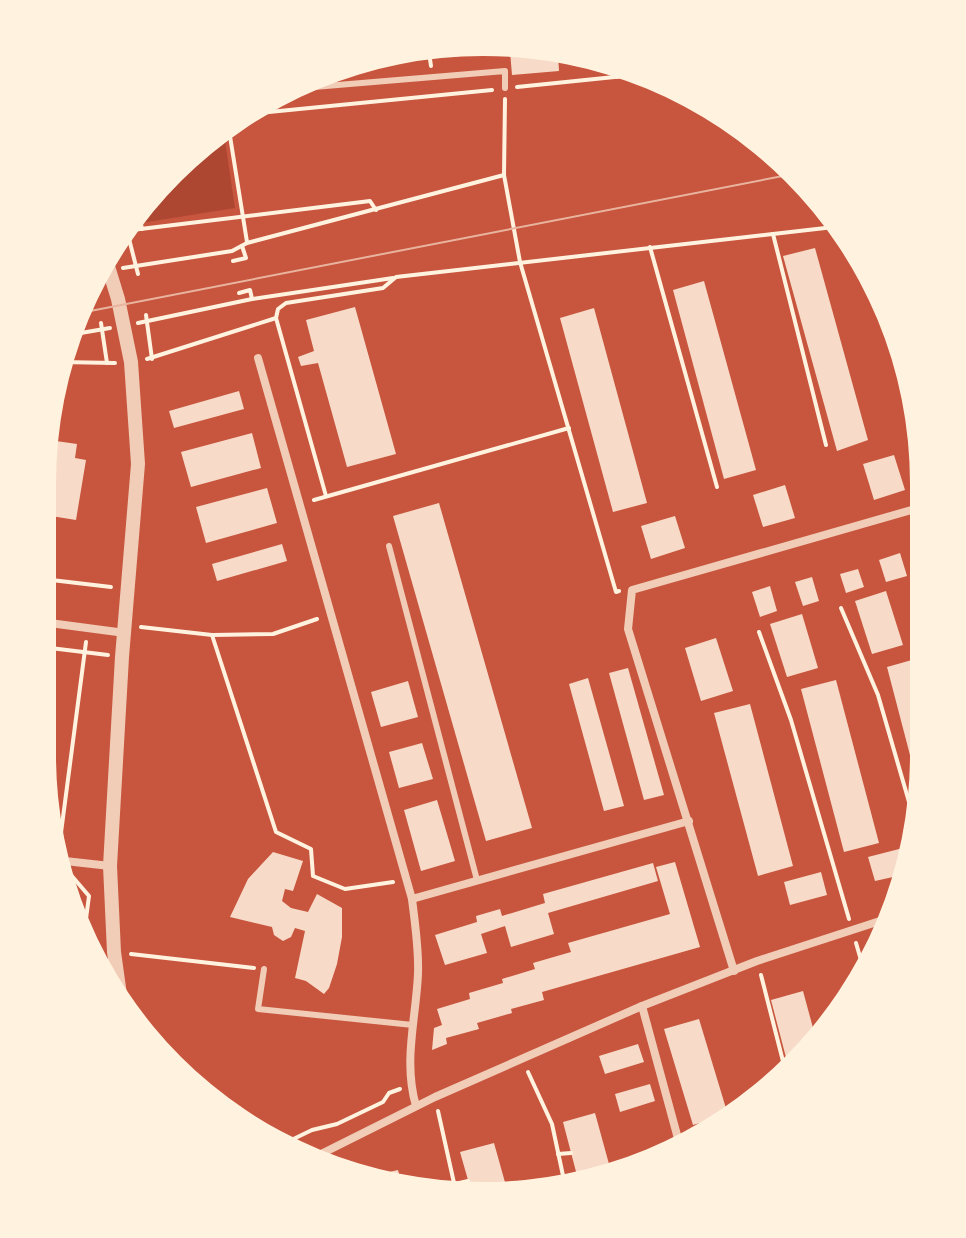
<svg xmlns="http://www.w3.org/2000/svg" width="966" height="1238" font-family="'IBM Plex Sans',sans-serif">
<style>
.green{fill:#ae4732}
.building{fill:#f7dbc8}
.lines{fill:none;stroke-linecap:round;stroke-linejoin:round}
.path{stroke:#fff3e0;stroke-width:4}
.service{stroke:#f1ccb7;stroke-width:6}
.minor{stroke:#f1ccb7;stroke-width:8}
.tertiary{stroke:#f1ccb7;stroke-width:14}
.tram{stroke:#e9b49f;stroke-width:2}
</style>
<rect width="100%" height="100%" fill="#c8553d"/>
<path class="green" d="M224 134 235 208 135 224 133 215Z"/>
<g class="building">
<path d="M510 51 558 54 559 71 512 75Z"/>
<path d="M815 248 868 440 837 451 783 256Z"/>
<path d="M704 281 756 470 724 479 673 290Z"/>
<path d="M355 307 396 454 347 467 318 363 301 366 298 357 314 351 306 320Z"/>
<path d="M594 308 647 503 613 512 560 318Z"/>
<path d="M239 391 244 409 174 428 169 411Z"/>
<path d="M252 433 261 468 191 487 181 452Z"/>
<path d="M49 440 77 444 75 458 86 460 76 520 51 516V512L43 511V455L45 444 48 445Z"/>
<path d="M894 455 905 490 874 500 863 464Z"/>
<path d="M785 485 795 518 763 527 753 495Z"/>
<path d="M267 488 277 523 206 543 196 507Z"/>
<path d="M439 503 532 828 486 841 393 516Z"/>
<path d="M675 516 685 548 651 559 641 526Z"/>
<path d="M282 544 287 561 217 581 212 564Z"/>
<path d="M900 553 907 576 886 582 879 560Z"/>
<path d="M858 569 864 587 846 593 840 574Z"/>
<path d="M812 577 819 601 803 606 795 582Z"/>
<path d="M770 586 777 611 760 617 752 592Z"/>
<path d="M886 591 903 645 872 654 855 601Z"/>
<path d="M802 614 818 668 787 677 770 624Z"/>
<path d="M716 638 733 691 701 701 685 648Z"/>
<path d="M919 658 917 778H916L887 667Z"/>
<path d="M628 668 664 795 644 800 609 673Z"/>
<path d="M588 678 624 806 604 811 569 684Z"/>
<path d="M836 680 879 843 844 852 801 689Z"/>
<path d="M408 681 418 717 381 727 371 692Z"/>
<path d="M750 704 793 866 758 876 714 713Z"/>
<path d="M422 743 433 779 399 788 389 752Z"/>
<path d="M437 800 455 861 421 871 404 810Z"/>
<path d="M903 848 907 862 902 875 875 881 868 857Z"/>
<path d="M273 852 303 861 293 891 285 889 282 901 291 908 308 912 317 894 342 908V937L337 964 329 988 324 994 306 981 295 978 305 931 295 928 291 937 283 941 274 935 272 927 230 917 248 879Z"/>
<path d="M675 862 700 947 542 992 544 1000 511 1009 512 1013 477 1023 479 1029 446 1038 447 1044 432 1050 434 1028 442 1025 437 1009 470 999 469 993 503 983 502 979 535 969 533 963 571 952 568 943 670 914 656 867Z"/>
<path d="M653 863 658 881 548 913 554 934 511 947 505 926 481 934 487 953 445 965 435 935 477 922 476 916 500 909 502 916 545 903 543 894Z"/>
<path d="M821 872 827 895 790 905 784 882Z"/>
<path d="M803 991 816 1039 789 1069 771 1000Z"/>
<path d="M699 1019 728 1115 693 1125 664 1029Z"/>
<path d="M638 1044 644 1062 605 1074 599 1056Z"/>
<path d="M650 1084 655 1101 620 1112 615 1094Z"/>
<path d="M595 1113 612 1175 598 1181 579 1183 563 1122Z"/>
<path d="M494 1143 508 1193 483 1196 472 1194 460 1152Z"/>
<path d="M398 1170 402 1185 363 1178Z"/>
</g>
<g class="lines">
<g class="path">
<path d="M428 46 431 66"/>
<path d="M617 67V77"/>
<path d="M517 87 634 75"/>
<path d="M505 99 504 175 520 262 616 592 619 591"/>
<path d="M248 114 492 90"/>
<path d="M229 130 247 242"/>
<path d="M138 210 142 229"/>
<path d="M124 231 370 201 376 210"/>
<path d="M127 231 138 274"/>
<path d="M773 234 826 445"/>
<path d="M650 247 717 487"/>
<path d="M233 261 246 258 242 246"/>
<path d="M123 268 232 251 247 243 504 175"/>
<path d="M239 293 250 290 252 299"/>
<path d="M146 315 152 359"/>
<path d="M276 318 326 496"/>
<path d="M101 323 107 363"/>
<path d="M138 323 252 299 393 278"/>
<path d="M69 335 110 328"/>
<path d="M899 337 904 357"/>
<path d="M147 359 276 318 278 309 286 303 383 288 396 277 834 227"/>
<path d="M61 362 115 363"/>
<path d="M314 500 569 428"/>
<path d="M43 579 111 587"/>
<path d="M841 608 878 695 916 826"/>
<path d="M141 627 212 635 273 634 317 619"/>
<path d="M759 632 791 720 849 919"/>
<path d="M212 635 276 832 311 849 313 876 345 889 393 882"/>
<path d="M42 647 108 655"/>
<path d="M59 848 86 642"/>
<path d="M71 875 89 896 84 934"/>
<path d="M856 943 863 967"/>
<path d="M131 954 254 968"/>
<path d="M761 975 786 1073"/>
<path d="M528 1072 552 1124 565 1185"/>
<path d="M438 1111 456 1192"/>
<path d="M692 1134 717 1127"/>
<path d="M281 1145 312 1130 337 1124 383 1102 389 1093 400 1089"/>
<path d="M558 1154 571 1153"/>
<path d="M455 1184 468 1181"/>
</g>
<g class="service">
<path d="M302 88 505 71V88"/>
<path d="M389 546 477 880"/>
<path d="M264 969 258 1009 413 1025"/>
</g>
<g class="minor">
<path d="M258 358 412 899C415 924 419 949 418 974 416 1019 403 1061 416 1106"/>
<path d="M42 622 125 633"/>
<path d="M56 860 110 866"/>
<path d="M412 899 689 821"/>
<path d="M734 971 628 629 632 590 922 507"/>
<path d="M642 1006 680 1146"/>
<path d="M324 1153 328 1164"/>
<path d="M313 1158 435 1097 642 1006 757 961 883 920"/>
</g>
<path class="tertiary" d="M107 263 118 299 131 362 138 464 122 657 110 866 114 952 121 1002"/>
<path class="tram" d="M80 313 788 175"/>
</g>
<path d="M0 0H966V1238H0ZM483 56H483A427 427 0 0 1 910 483V755A427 427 0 0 1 483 1182H483A427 427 0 0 1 56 755V483A427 427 0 0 1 483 56Z" fill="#fff3e0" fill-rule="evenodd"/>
</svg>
